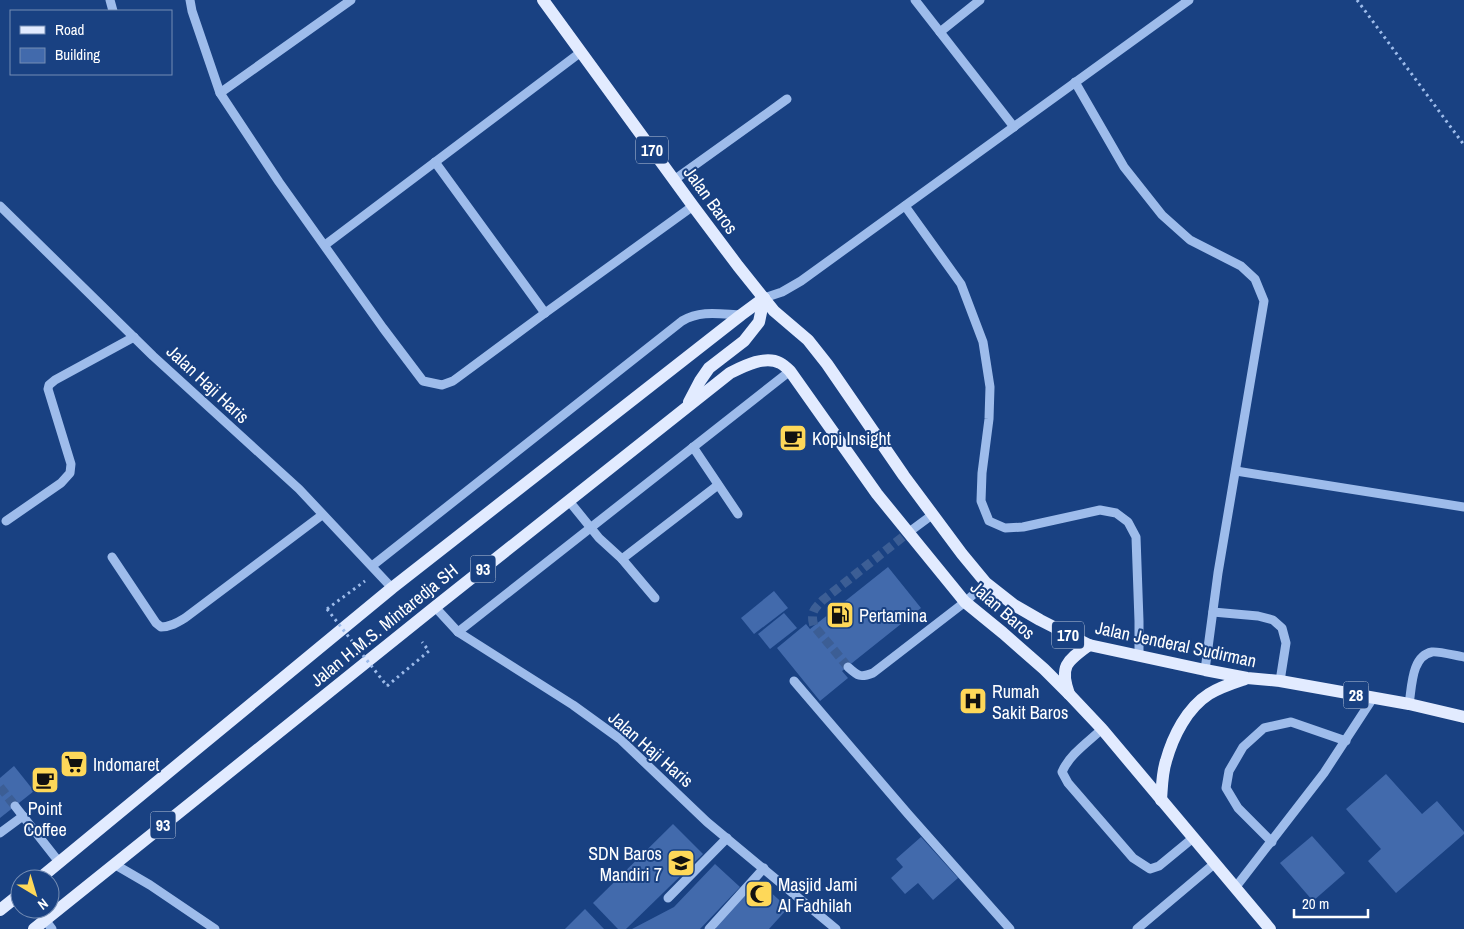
<svg xmlns="http://www.w3.org/2000/svg" width="1464" height="929" font-family="'Archivo Narrow',sans-serif">
<style>
.building{fill:#426aac}
.lines{fill:none;stroke-linecap:round;stroke-linejoin:round}
.minor-tunnel{stroke:#3c5e95;stroke-width:9;stroke-dasharray:9 4.5;stroke-linecap:butt}
.path{stroke:#9ebceb;stroke-width:3;stroke-dasharray:2.5 4;stroke-linecap:butt}
.minor{stroke:#9ebceb;stroke-width:9}
.major{stroke:#e2ebff;stroke-width:12}
.path-bridge{stroke:#9ebceb;stroke-width:3;stroke-dasharray:2.5 4;stroke-linecap:butt}
.labels{text-anchor:middle;dominant-baseline:central;stroke-width:4;stroke-linejoin:round;paint-order:stroke}
.shield{fill:#194182;stroke:#bac6da;stroke-width:1}
.shield-label{font-size:16px;font-weight:bold;fill:#fff}
.street-label{font-size:18px;fill:#fff;stroke:#194182}
.poi-label{font-size:18px;fill:#fff;stroke:#194182;text-anchor:start}
</style>
<rect width="100%" height="100%" fill="#194182"/>
<g class="building">
<path d="M888 567 921 608 842 671 848 678 820 701 777 648 806 624 810 629Z"/>
<path d="M774 591 788 608 754 634 741 618Z"/>
<path d="M784 613 797 628 770 649 758 634Z"/>
<path d="M14 766 34 791 0 818V778Z"/>
<path d="M1386 774 1422 814 1437 801 1464 832V834L1396 893 1368 861 1381 849 1346 809Z"/>
<path d="M673 824 703 854 626 929H618L593 903Z"/>
<path d="M1312 836 1345 873 1313 901 1280 863Z"/>
<path d="M921 837 958 878 933 900 918 883 905 894 891 878 903 867 896 859Z"/>
<path d="M715 864 740 887 700 929H632L674 907Z"/>
<path d="M757 880 788 908 769 929H716L715 927Z"/>
<path d="M585 909 604 929H565Z"/>
</g>
<g class="lines">
<g class="minor-tunnel">
<path d="M848 667 814 626C810 612 814 609 823 600L909 532"/>
<path d="M0 787 15 806"/>
</g>
<g class="path">
<path d="M1357 0 1464 145"/>
<path d="M327 609 365 581"/>
<path d="M387 686 429 651 422 642"/>
</g>
<g class="minor">
<path d="M110 0 113 11"/>
<path d="M190 0 192 11 220 93 279 182 383 328 423 381 442 385 453 381 545 313 693 206"/>
<path d="M915 0 1014 127"/>
<path d="M940 32 980 0"/>
<path d="M1075 82 1124 167 1162 215 1190 240 1241 266 1255 279 1264 301 1218 573 1205 670"/>
<path d="M220 93 351 0"/>
<path d="M435 162 545 313"/>
<path d="M674 180 787 99"/>
<path d="M0 206 153 356 299 489 392 588"/>
<path d="M905 206 961 284 983 342 990 387 989 419 982 473 981 501 989 521 1005 528 1023 527 1100 510 1116 513 1128 522 1136 537 1139 621V656"/>
<path d="M325 245 581 52"/>
<path d="M764 298 782 292 801 281 1189 0"/>
<path d="M693 447 738 514"/>
<path d="M1236 471 1464 507"/>
<path d="M569 501 599 538 622 559 655 598"/>
<path d="M6 521 61 483 70 473 71 464 48 389 49 385 55 380 134 337"/>
<path d="M909 532 932 515"/>
<path d="M112 557 156 623 161 627C170 627 177 623 185 618L322 515"/>
<path d="M622 559 718 485"/>
<path d="M372 566 682 321C701 310 719 314 741 315"/>
<path d="M435 607 458 632 573 705 620 739 707 822 836 929"/>
<path d="M1213 612 1258 616 1273 620 1282 628 1286 643 1280 681"/>
<path d="M458 632 790 371"/>
<path d="M848 667C858 676 860 678 873 673L965 602 986 583"/>
<path d="M794 681 908 814 1010 929"/>
<path d="M1409 704C1412 688 1411 656 1432 652 1438 651 1457 656 1464 657"/>
<path d="M1102 729C1088 742 1069 755 1062 772L1068 783 1133 858 1150 869 1159 866 1193 838"/>
<path d="M15 806 59 862"/>
<path d="M0 833 23 816"/>
<path d="M1272 842 1238 808 1226 788 1229 771 1243 747 1264 728 1291 722 1346 741"/>
<path d="M114 864 150 885 215 929"/>
<path d="M1235 888 1324 773 1373 698"/>
<path d="M668 898 727 838"/>
<path d="M37 909 52 929"/>
<path d="M709 929 764 868"/>
<path d="M1137 929 1214 864"/>
</g>
<g class="major">
<path d="M543 0 693 206 738 266 774 311 808 340 827 364 904 476 962 554 986 583 1014 605 1040 620 1089 645 1205 670 1247 678 1280 681 1409 704 1464 717"/>
<path d="M689 402 700 381 709 368 744 341 759 322 764 298"/>
<path d="M1069 694C1059 666 1067 661 1089 645"/>
<path d="M1161 800C1162 787 1162 773 1166 761 1173 736 1187 708 1209 694 1220 687 1233 683 1245 679"/>
<path d="M39 879 392 588 741 315 764 298"/>
<path d="M0 910 20 894"/>
<path d="M34 929 435 607 730 373C744 366 765 355 780 363 784 365 787 368 790 371L877 494 965 602 1003 633 1044 669 1069 694 1102 729 1270 929"/>
</g>
<path class="path-bridge" d="M327 609 387 686"/>
</g>
<defs>
<symbol id="cafe-square" viewBox="-11 -11 22 22"><rect x="-9" y="-9" width="18" height="18" rx="4" fill="#fed859" stroke="#194182"/><path d="M-5.5-4.5H6V0H3Q3 3.5 0 3.5H-2.5Q-5.5 3.5-5.5 0ZM3-3.2v2h1.7v-2ZM-6 4.5H4V6H-6Z" fill="#111"/></symbol>
<symbol id="fuel-square" viewBox="-11 -11 22 22"><rect x="-9" y="-9" width="18" height="18" rx="4" fill="#fed859" stroke="#194182"/><path d="M-5.5-6h7V0h2V4h1.3V-2.5L3-4.5l.8-.8L6-3V5H2.5V1h-1V6h-7ZM-4.2-4.7v3.2H.2V-4.7Z" fill="#111"/></symbol>
<symbol id="hospital-square" viewBox="-11 -11 22 22"><rect x="-9" y="-9" width="18" height="18" rx="4" fill="#fed859" stroke="#194182"/><path d="M-5-5h3v3.5h4V-5h3V5h-3V1.5h-4V5h-3Z" fill="#111"/></symbol>
<symbol id="supermarket-square" viewBox="-11 -11 22 22"><rect x="-9" y="-9" width="18" height="18" rx="4" fill="#fed859" stroke="#194182"/><path d="M-6-5.5h2.5l.6 2H6L4.5 2H-2.5L-4.4-4H-6ZM-1.5 3.2a1.3 1.3 0 1 0 .1 0ZM3 3.2a1.3 1.3 0 1 0 .1 0Z" fill="#111"/></symbol>
<symbol id="school-square" viewBox="-11 -11 22 22"><rect x="-9" y="-9" width="18" height="18" rx="4" fill="#fed859" stroke="#194182"/><path d="M0-5L7-2L0 1L-7-2ZM-4 1L0 2.5L4 1V4Q0 6-4 4Z" fill="#111"/></symbol>
<symbol id="mosque-square" viewBox="-11 -11 22 22"><rect x="-9" y="-9" width="18" height="18" rx="4" fill="#fed859" stroke="#194182"/><path d="M3.5-4.9A6 6 0 1 0 3.5 4.9A5 5 0 1 1 3.5-4.9Z" fill="#111"/></symbol>
</defs>
<g fill-rule="evenodd">
<use href="#cafe-square" x="777" y="422" width="32" height="32"/>
<use href="#fuel-square" x="824" y="599" width="32" height="32"/>
<use href="#hospital-square" x="957" y="685" width="32" height="32"/>
<use href="#supermarket-square" x="58" y="748" width="32" height="32"/>
<use href="#cafe-square" x="29" y="764" width="32" height="32"/>
<use href="#school-square" x="665" y="847" width="32" height="32"/>
<use href="#mosque-square" x="743" y="878" width="32" height="32"/>
</g>
<g class="labels">
<g class="shield">
<rect x="636" y="136.5" width="32" height="27" rx="4"/>
<rect x="470.5" y="555.5" width="25" height="27" rx="4"/>
<rect x="1052" y="621.5" width="32" height="27" rx="4"/>
<rect x="1343.5" y="681.5" width="25" height="27" rx="4"/>
<rect x="150.5" y="811.5" width="25" height="27" rx="4"/>
</g>
<g class="shield-label">
<text x="652" y="150">170</text>
<text x="483" y="569">93</text>
<text x="1068" y="635">170</text>
<text x="1356" y="695">28</text>
<text x="163" y="825">93</text>
</g>
<g class="street-label">
<text transform="translate(711 200) rotate(54)">Jalan Baros</text>
<text transform="translate(208 384) rotate(43)">Jalan Haji Haris</text>
<text transform="translate(1003 610) rotate(41)">Jalan Baros</text>
<text transform="translate(384 625) rotate(-39)">Jalan H.M.S. Mintaredja SH</text>
<text transform="translate(1176 644) rotate(12)">Jalan Jenderal Sudirman</text>
<text transform="translate(651 749) rotate(41)">Jalan Haji Haris</text>
</g>
<g class="poi-label">
<text x="812" y="438">Kopi Insight</text>
<text x="859" y="615">Pertamina</text>
<text x="992" y="691">Rumah<tspan x="992" dy="21">Sakit Baros</tspan></text>
<text x="93" y="764">Indomaret</text>
<text x="45" y="808" text-anchor="middle">Point<tspan x="45" dy="21">Coffee</tspan></text>
<text x="662" y="853" text-anchor="end">SDN Baros<tspan x="662" dy="21">Mandiri 7</tspan></text>
<text x="778" y="884">Masjid Jami<tspan x="778" dy="21">Al Fadhilah</tspan></text>
</g>
</g>
<rect x="10" y="10" width="162" height="65" fill="#194182" stroke="#758db4"/>
<rect x="20" y="26" width="25" height="8" fill="#e2ebff" stroke="#758db4"/>
<text x="55" y="35" font-size="15" fill="#ffffff">Road</text>
<rect x="20" y="48" width="25" height="15" fill="#426aac" stroke="#758db4"/>
<text x="55" y="60" font-size="15" fill="#ffffff">Building</text>
<g transform="translate(35 894) rotate(142)"><circle r="24" fill="#194182" stroke="#758db4"/>
<path d="M0-4L9 19L0 12L-9 19Z" fill="#fed859"/>
<text y="-8" font-size="14" font-weight="bold" text-anchor="middle" fill="#ffffff">N</text>
</g>
<path d="M1294 909v8h74v-8" fill="none" stroke="#ffffff" stroke-width="2.5"/>
<text x="1302" y="909" font-size="15" fill="#ffffff" stroke="#194182" stroke-width="4" paint-order="stroke">20 m</text>
</svg>
